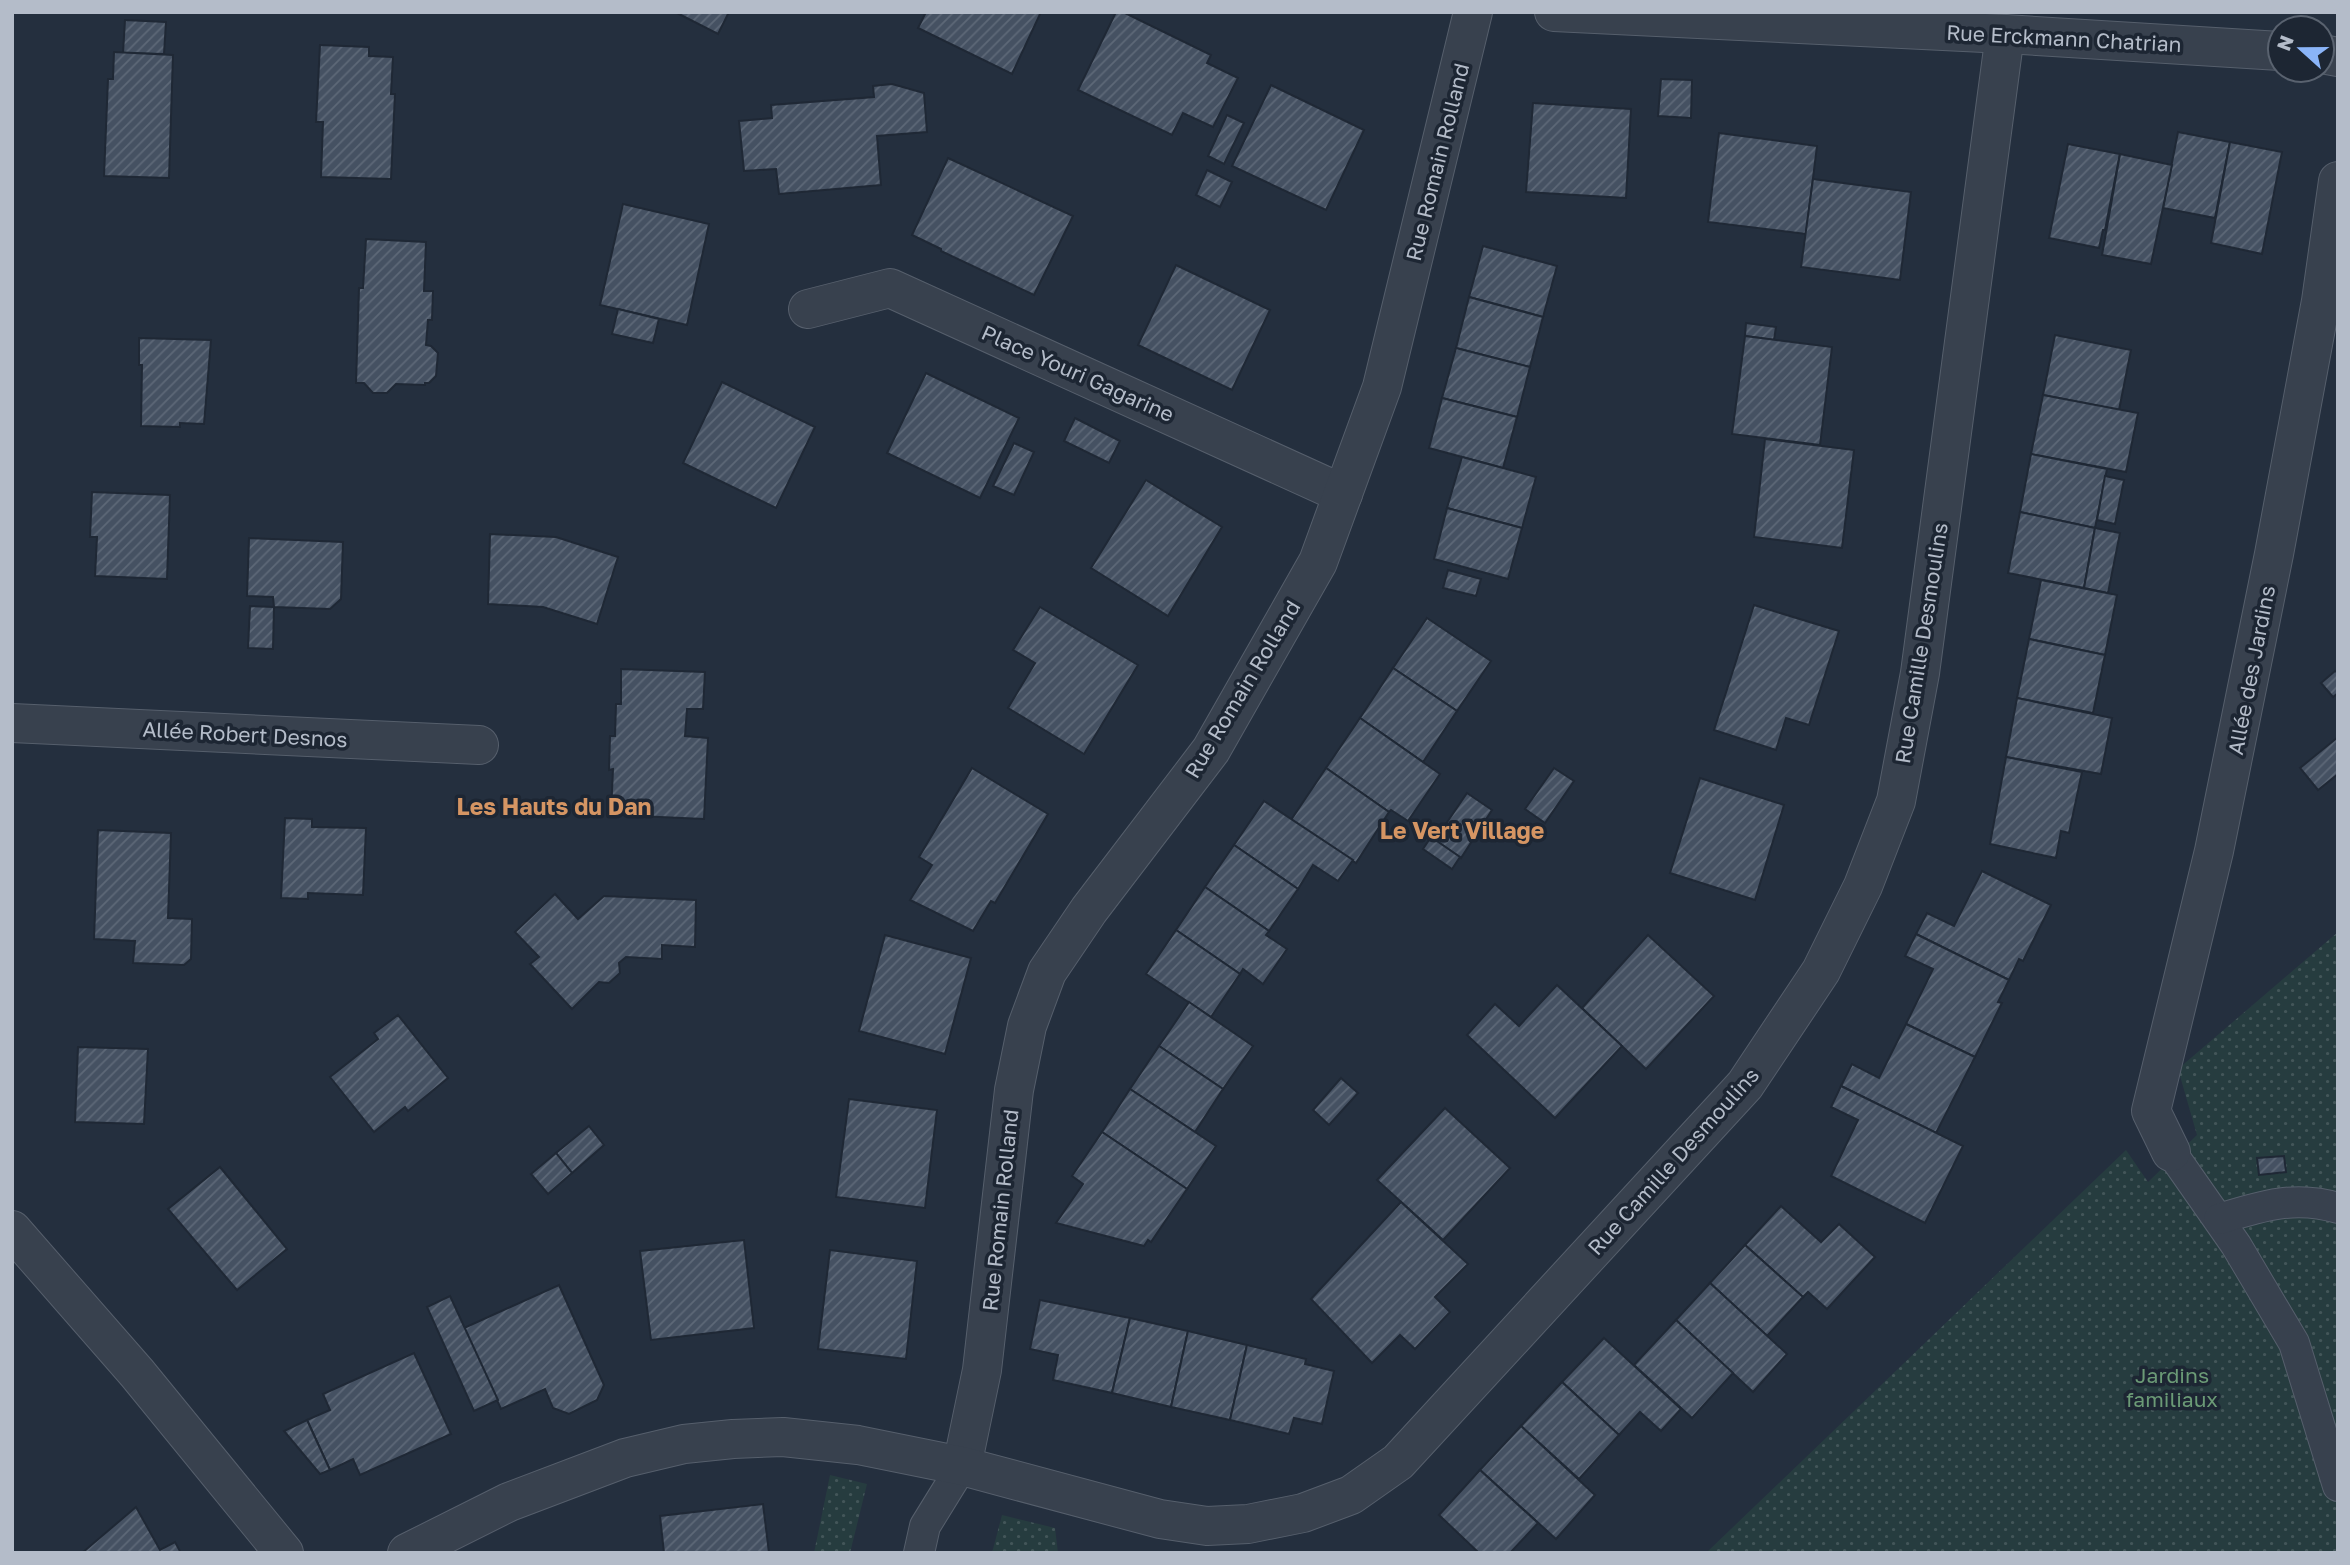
<svg xmlns="http://www.w3.org/2000/svg" width="2350" height="1565" font-family="'Golos Text',sans-serif">
<style>
.green{fill:url(#green-dots)}
.building{fill:url(#building-hatch);stroke:#1f2835;stroke-width:2}
.lines{fill:none;stroke-linecap:round;stroke-linejoin:round}
.service-casing{stroke:#565f6c;stroke-width:32}
.minor-casing{stroke:#565f6c;stroke-width:40}
.service{stroke:#38414e;stroke-width:30}
.minor{stroke:#38414e;stroke-width:38}
.labels{text-anchor:middle;dominant-baseline:central;stroke-width:7;stroke-linejoin:round;paint-order:stroke}
.street-label{font-size:21px;fill:#b4bcc9;stroke:#1d2633}
.park-label{font-size:21px;fill:#6b9a76;stroke:#1d2633}
.neighbourhood-label{font-size:23px;font-weight:bold;fill:#d59563;stroke:#1d2633}
</style>
<defs>
<pattern id="green-dots" width="8" height="8" patternUnits="userSpaceOnUse" patternTransform="scale(1.75)"><rect width="8" height="8" fill="#263c3f"/><path d="M2 2h.1M6 6h.1" fill="none" stroke="#435659" stroke-width="1.8" stroke-linecap="round"/></pattern>
<pattern id="building-hatch" width="6" height="6" patternUnits="userSpaceOnUse" patternTransform="scale(1.75)"><rect width="6" height="6" fill="#455162"/><path d="M-1 1l2-2M0 6l6-6M5 7l2-2" fill="none" stroke="#5d6877"/></pattern>
</defs>
<rect width="100%" height="100%" fill="#242f3e"/>
<g class="green">
<path d="M2338 932V1553H1706L2126 1150 2148 1182 2197 1135 2178 1069Z"/>
<path d="M830 1475 867 1484 850 1553H814Z"/>
<path d="M1002 1515 1055 1528 1058 1553H992Z"/>
</g>
<g class="building">
<path d="M675 12H729L718 34Z"/>
<path d="M926 12H1041L1012 74 918 28Z"/>
<path d="M1116 12H1123L1211 55 1207 63 1238 78 1213 127 1183 113 1172 135 1078 90Z"/>
<path d="M125 20 166 22 164 54 123 53Z"/>
<path d="M320 45 369 47V56L393 57 391 94H395L391 179 321 177 323 122H316Z"/>
<path d="M114 52 173 55 169 178 104 176 108 79H113Z"/>
<path d="M1661 79 1692 80 1691 118 1658 116Z"/>
<path d="M892 84 924 93 927 132 877 136 881 185 779 194 776 169 744 171 739 121 772 118 771 105 874 97 873 86Z"/>
<path d="M1271 85 1364 130 1326 210 1232 166Z"/>
<path d="M1533 103 1631 109 1626 198 1526 192Z"/>
<path d="M1227 115 1244 123 1224 164 1208 156Z"/>
<path d="M2178 132 2230 142 2215 218 2163 208Z"/>
<path d="M1719 133 1817 146 1806 234 1708 222Z"/>
<path d="M2230 142 2282 152 2262 254 2211 243Z"/>
<path d="M2068 144 2120 154 2105 230H2103L2099 248 2049 238Z"/>
<path d="M2120 154 2172 165 2151 264 2102 255Z"/>
<path d="M948 158 1073 216 1034 295 941 251V249L912 235Z"/>
<path d="M1207 170 1232 182 1220 207 1196 195Z"/>
<path d="M1813 179 1911 192 1900 280 1801 267Z"/>
<path d="M623 204 709 224 687 325 600 305Z"/>
<path d="M366 239 426 242 424 291H433L432 320H428L426 345 431 346 438 353 436 376 429 383H425V385L396 384 387 393H373L364 383H356L359 288H363Z"/>
<path d="M1483 246 1557 266 1543 317 1469 297Z"/>
<path d="M1176 265 1270 310 1232 390 1138 345Z"/>
<path d="M1469 297 1543 317 1530 367 1456 348Z"/>
<path d="M618 309 659 319 653 343 612 334Z"/>
<path d="M1746 323 1776 327 1774 340 1745 336Z"/>
<path d="M2055 335 2131 350 2119 410 2043 395Z"/>
<path d="M1745 336 1832 347 1820 445 1732 434Z"/>
<path d="M139 338 211 340 204 424 180 423V427L141 426 142 365H139Z"/>
<path d="M1456 348 1530 367 1517 417 1442 398Z"/>
<path d="M926 373 1019 418 980 498 887 453Z"/>
<path d="M722 382 815 427 776 508 683 463Z"/>
<path d="M2043 395 2138 413 2126 472 2031 454Z"/>
<path d="M1442 398 1517 417 1503 468 1429 448Z"/>
<path d="M1075 418 1120 441 1109 463 1064 441Z"/>
<path d="M1765 439 1854 450 1842 548 1754 537Z"/>
<path d="M1014 443 1034 452 1014 495 993 486Z"/>
<path d="M2031 454 2107 469 2095 528 2020 512Z"/>
<path d="M1462 457 1536 477 1522 528 1447 508Z"/>
<path d="M2105 476 2124 480 2115 524 2097 520Z"/>
<path d="M1146 480 1222 527 1168 616 1091 568Z"/>
<path d="M92 492 170 495 167 579 95 576 97 537H90Z"/>
<path d="M1447 508 1522 528 1508 579 1434 559Z"/>
<path d="M2020 512 2095 528 2084 588 2008 573Z"/>
<path d="M2095 528 2120 533 2108 593 2084 588Z"/>
<path d="M490 534 556 537 618 557 597 624 543 607 488 604Z"/>
<path d="M249 538 343 542 341 599 330 609 274 607 273 597 247 596Z"/>
<path d="M1448 570 1481 579 1476 596 1443 588Z"/>
<path d="M2041 580 2117 595 2105 655 2029 639Z"/>
<path d="M1754 605 1839 631 1809 725 1786 718 1776 750 1714 730Z"/>
<path d="M250 606 274 607 273 649 248 648Z"/>
<path d="M1040 607 1138 665 1084 754 1008 708 1035 663 1013 650Z"/>
<path d="M1427 618 1491 661 1457 711 1393 668Z"/>
<path d="M2029 639 2105 655 2093 713 2017 698Z"/>
<path d="M1393 668 1457 711 1423 762 1360 718Z"/>
<path d="M621 669 705 672 703 709H687L685 736 708 738 704 819 637 816 634 814 611 813 613 769 609 770 610 736H615L616 704H621Z"/>
<path d="M2335 671 2338 673V693L2333 697 2321 683Z"/>
<path d="M2017 698 2112 718 2101 774 2006 757Z"/>
<path d="M1360 718 1440 774 1408 821 1391 810 1389 812 1326 768Z"/>
<path d="M2338 737V774L2318 790 2300 768Z"/>
<path d="M2006 757 2082 772 2069 833 2061 831 2056 858 1990 844Z"/>
<path d="M972 768 1048 814 995 903 991 901 973 931 910 900 932 865 919 857Z"/>
<path d="M1326 768 1389 812 1356 863 1291 820Z"/>
<path d="M1554 768 1574 781 1545 823 1525 809Z"/>
<path d="M1700 778 1784 805 1755 900 1670 873Z"/>
<path d="M1467 793 1492 810 1461 858 1435 840Z"/>
<path d="M1264 801 1353 860 1338 881 1313 865 1298 889 1234 845Z"/>
<path d="M285 818 312 819V827L366 828 363 895 308 893V899L281 898Z"/>
<path d="M98 830 171 833 168 918 192 919 191 959 184 965 133 963 135 941 94 939Z"/>
<path d="M1431 837 1460 857 1452 869 1423 849Z"/>
<path d="M1234 845 1298 889 1269 931 1205 887Z"/>
<path d="M1982 871 2051 905 2023 961 2019 959 2009 980 1916 934 1927 913 1954 926Z"/>
<path d="M1205 887 1269 931 1266 935 1287 949 1263 984 1243 969 1240 974 1176 930Z"/>
<path d="M555 894 578 919 604 896 696 900 695 947 662 945V959L626 957 619 963 620 973 609 983 599 982 572 1009 530 964 539 957 515 932Z"/>
<path d="M1176 930 1240 974 1211 1017 1146 974Z"/>
<path d="M1916 934 2009 980 1998 1002 2002 1003 1975 1057 1906 1024 1933 969 1905 956Z"/>
<path d="M885 935 971 958 945 1054 859 1031Z"/>
<path d="M1648 935 1714 996 1646 1069 1582 1008Z"/>
<path d="M1557 985 1622 1046 1555 1118 1467 1035 1495 1004 1519 1026Z"/>
<path d="M1189 1002 1253 1046 1223 1089 1159 1046Z"/>
<path d="M398 1015 448 1078 408 1111 405 1107 374 1132 330 1077 378 1039 374 1033Z"/>
<path d="M1906 1024 1975 1057 1936 1133 1841 1086 1852 1064 1879 1078Z"/>
<path d="M1159 1046 1223 1089 1195 1132 1130 1089Z"/>
<path d="M78 1047 148 1049 144 1124 75 1122Z"/>
<path d="M1341 1078 1358 1093 1329 1125 1313 1110Z"/>
<path d="M1841 1086 1963 1146 1925 1223 1831 1176 1858 1120 1831 1107Z"/>
<path d="M1130 1089 1216 1146 1187 1189 1102 1132Z"/>
<path d="M849 1099 937 1110 925 1208 836 1197Z"/>
<path d="M1445 1108 1510 1168 1443 1240 1377 1180Z"/>
<path d="M589 1126 604 1145 572 1173 556 1153Z"/>
<path d="M1102 1132 1187 1189 1151 1242 1148 1240 1144 1246 1056 1223 1083 1184 1072 1176Z"/>
<path d="M556 1153 572 1173 548 1194 531 1174Z"/>
<path d="M2284 1156 2286 1172 2259 1175 2257 1158Z"/>
<path d="M220 1167 287 1249 237 1290 168 1209Z"/>
<path d="M1401 1202 1468 1264 1435 1297 1450 1312 1415 1349 1400 1335 1372 1363 1311 1299Z"/>
<path d="M1781 1206 1821 1242 1839 1224 1875 1257 1827 1309 1808 1292 1803 1297 1745 1245Z"/>
<path d="M744 1240 754 1328 651 1340 640 1251Z"/>
<path d="M1745 1245 1803 1297 1767 1336 1710 1283Z"/>
<path d="M830 1250 917 1261 906 1359 818 1349Z"/>
<path d="M1710 1283 1787 1354 1753 1392 1676 1320Z"/>
<path d="M559 1285 604 1385 597 1400 569 1414 553 1408 545 1389 501 1409 464 1328Z"/>
<path d="M450 1296 498 1400 474 1411 427 1307Z"/>
<path d="M1040 1300 1130 1318 1112 1393 1053 1380 1058 1355 1030 1349Z"/>
<path d="M1130 1318 1188 1331 1171 1407 1112 1393Z"/>
<path d="M1676 1320 1733 1373 1692 1418 1634 1365Z"/>
<path d="M1188 1331 1247 1345 1230 1420 1171 1407Z"/>
<path d="M1604 1338 1681 1409 1661 1431 1640 1412 1619 1435 1562 1382Z"/>
<path d="M1247 1345 1306 1359 1305 1364 1334 1371 1322 1424 1294 1418 1289 1434 1230 1420Z"/>
<path d="M414 1353 451 1434 360 1475 353 1459 330 1470 307 1420 330 1410 323 1394Z"/>
<path d="M1562 1382 1619 1435 1579 1479 1521 1426Z"/>
<path d="M307 1420 330 1470 320 1474 284 1431Z"/>
<path d="M1521 1426 1595 1495 1556 1539 1480 1470Z"/>
<path d="M1480 1470 1538 1523 1510 1553H1479L1439 1515Z"/>
<path d="M763 1504 769 1553H664L660 1516Z"/>
<path d="M136 1507 160 1550 175 1542 181 1553H82Z"/>
</g>
<g class="lines">
<defs>
<g id="service">
<path d="M2171 1152 2236 1245 2294 1343 2338 1486"/>
<path d="M2219 1219C2261 1206 2295 1195 2338 1208"/>
<path d="M919 1553 925 1526 962 1466"/>
</g>
<g id="minor">
<path d="M1554 12 2005 34 2280 51"/>
<path d="M2322 54 2338 57"/>
<path d="M808 309 890 288 1343 494"/>
<path d="M12 723 479 745"/>
<path d="M2171 1152 2151 1111 2214 851 2274 554 2321 301 2338 181"/>
<path d="M12 1230 137 1373 284 1553"/>
<path d="M962 1466 982 1370 1014 1090 1027 1026 1047 972 1089 910 1211 750 1318 562 1382 387 1473 12"/>
<path d="M407 1553 509 1502 625 1458 684 1444 733 1439 783 1437 858 1445 962 1466 1160 1519 1207 1526 1248 1524 1303 1513 1351 1495 1398 1462 1745 1085 1821 971 1863 886 1896 801 1920 673 2005 34"/>
</g>
</defs>
<use href="#service" class="service-casing"/>
<use href="#minor" class="minor-casing"/>
<use href="#service" class="service"/>
<use href="#minor" class="minor"/>
</g>
<g class="labels">
<g class="street-label">
<text transform="translate(2064 38) rotate(3)">Rue Erckmann Chatrian</text>
<text transform="translate(1437 162) rotate(-76)">Rue Romain Rolland</text>
<text transform="translate(1078 373) rotate(24)">Place Youri Gagarine</text>
<text transform="translate(1921 643) rotate(-81)">Rue Camille Desmoulins</text>
<text transform="translate(2251 670) rotate(-79)">Allée des Jardins</text>
<text transform="translate(1242 689) rotate(-59)">Rue Romain Rolland</text>
<text transform="translate(245 734) rotate(3)">Allée Robert Desnos</text>
<text transform="translate(1673 1161) rotate(-48)">Rue Camille Desmoulins</text>
<text transform="translate(1000 1210) rotate(-84)">Rue Romain Rolland</text>
</g>
<g class="park-label">
<text x="2172" y="1375">Jardins<tspan x="2172" dy="24">familiaux</tspan></text>
</g>
<g class="neighbourhood-label">
<text x="554" y="806">Les Hauts du Dan</text>
<text x="1462" y="830">Le Vert Village</text>
</g>
</g>
<rect width="2350" height="1565" fill="none" stroke="#b4bcc9" stroke-width="28"/>
<g transform="translate(2301 49) rotate(291)"><circle r="33" fill="#1d2633" stroke="#59626f" stroke-width="2"/>
<path d="M0-5L12 26L0 18L-12 26Z" fill="#8ab4f8"/>
<text y="-10" font-size="19" font-weight="bold" text-anchor="middle" fill="#b4bcc9">N</text>
</g>
</svg>
